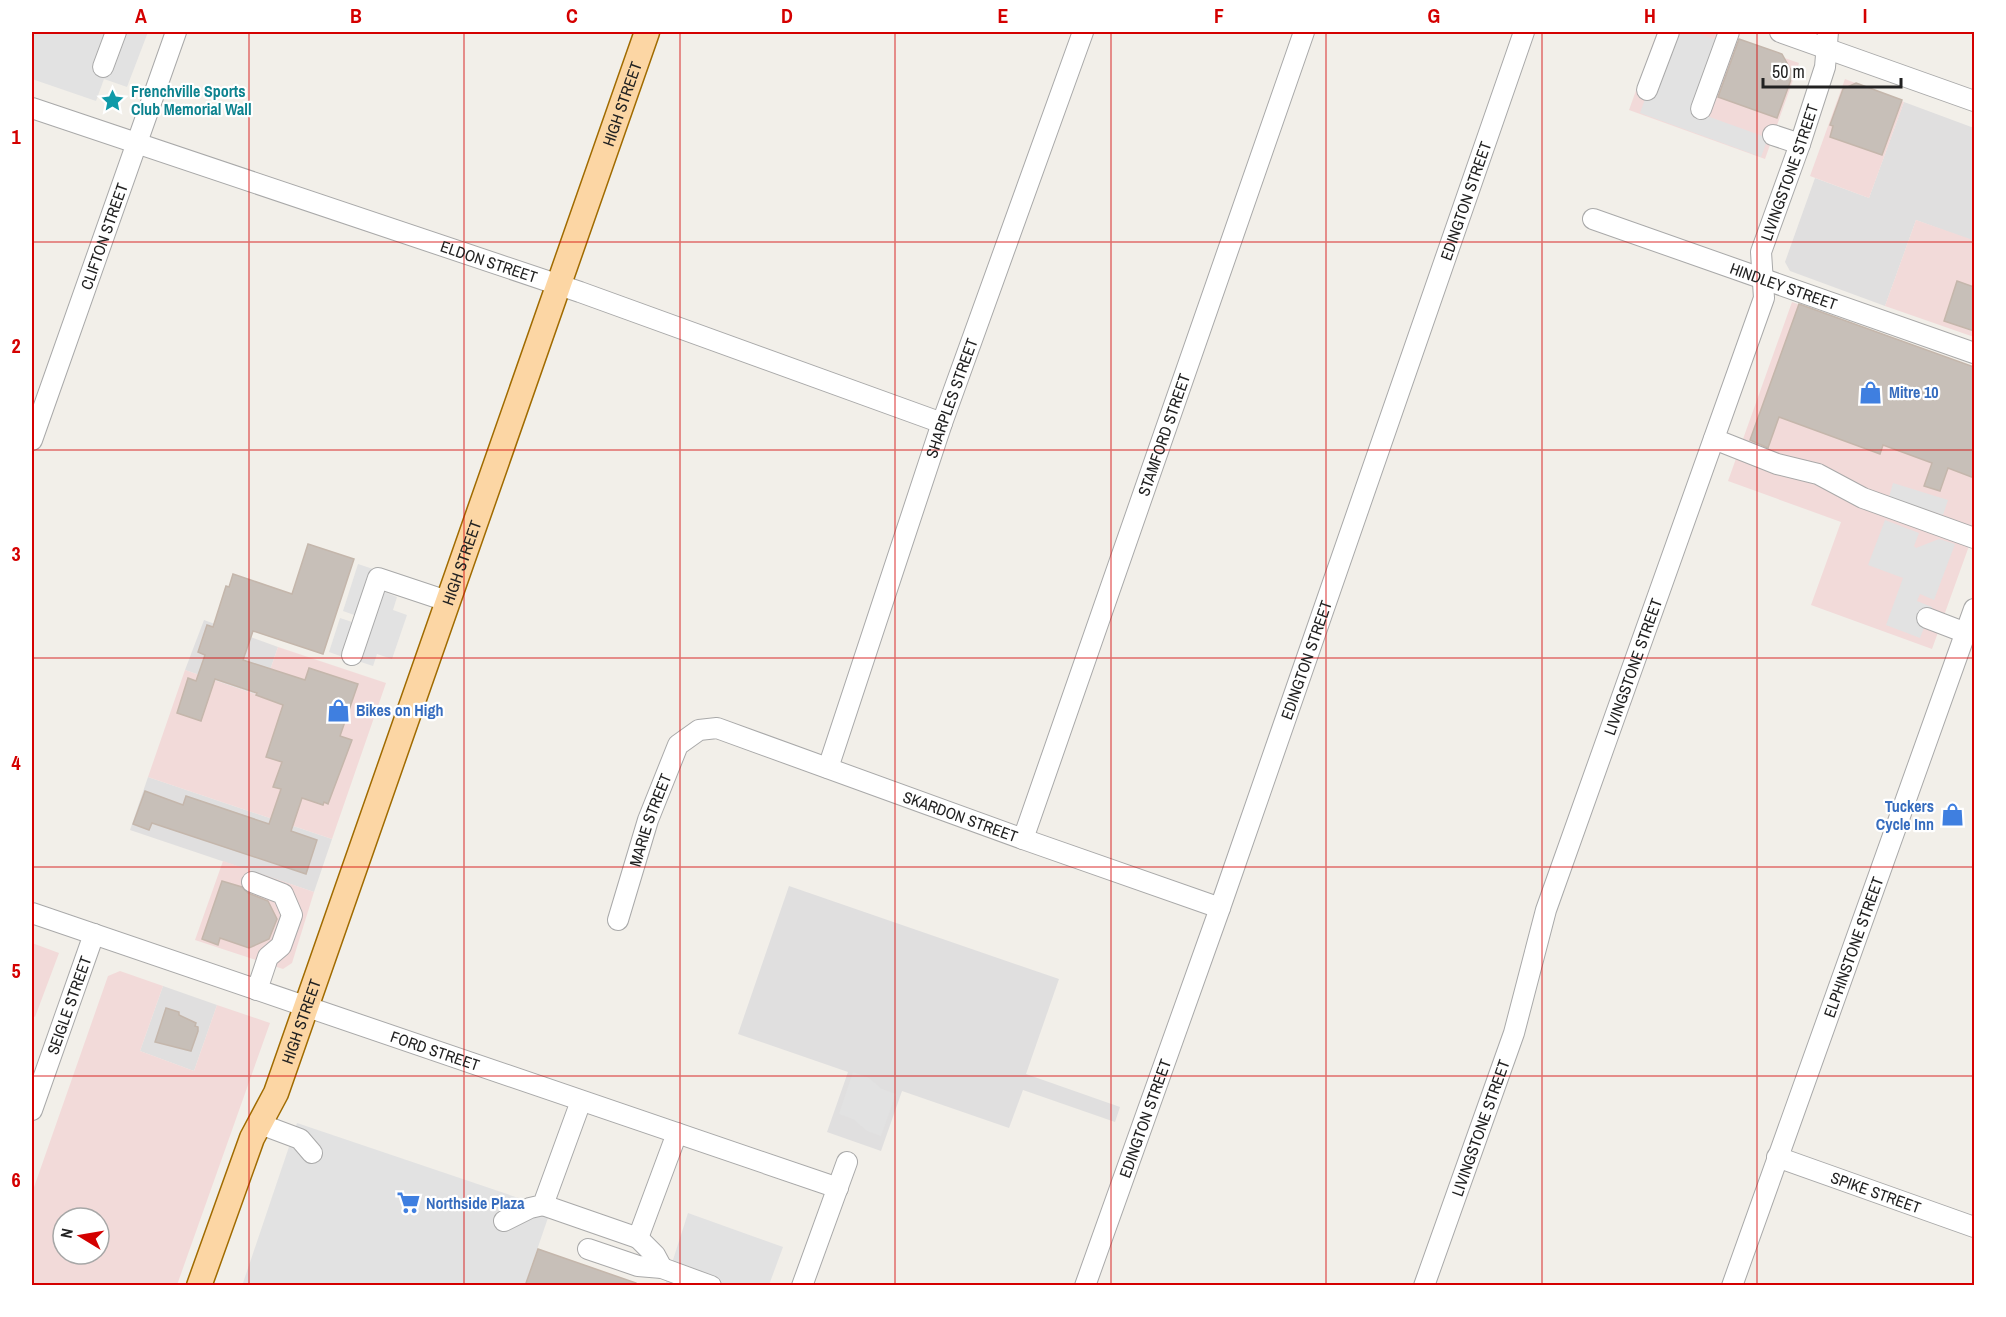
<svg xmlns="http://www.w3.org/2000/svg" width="2006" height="1317" font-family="'Archivo Narrow',sans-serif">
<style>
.residential{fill:#e0dfdf}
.commercial{fill:#f2dad9;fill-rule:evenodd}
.parking{fill:#e2e2e2}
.building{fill:#c7bfb8;stroke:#c4b6ab;stroke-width:1.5}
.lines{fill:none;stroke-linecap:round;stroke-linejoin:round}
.minor-casing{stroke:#a9a9a9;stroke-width:22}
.major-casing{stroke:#a06b00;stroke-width:27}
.minor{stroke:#fff;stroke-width:20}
.major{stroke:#fcd6a4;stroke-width:24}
.grid{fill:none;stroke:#d40000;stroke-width:1.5;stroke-opacity:0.55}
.labels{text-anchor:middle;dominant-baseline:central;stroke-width:4.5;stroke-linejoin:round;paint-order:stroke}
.culture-label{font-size:16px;font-weight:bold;fill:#0d838f;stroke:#fff;text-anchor:start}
.street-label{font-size:16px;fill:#222;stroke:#fff}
.shop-label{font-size:16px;font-weight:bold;fill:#366cbe;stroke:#fff;text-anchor:start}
.neatline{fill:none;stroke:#d40000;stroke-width:2}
.grid-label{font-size:20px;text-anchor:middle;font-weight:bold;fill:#d40000}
</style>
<rect width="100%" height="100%" fill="#f2efe9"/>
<g class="residential">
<path d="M1904 102 1974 128V237L1973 241 1916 220 1885 306 1790 271 1785 262 1815 178 1869 198Z"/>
<path d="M204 620 278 647 268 676 262 674 255 694 185 670Z"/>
<path d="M148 777 332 839 314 892 130 830Z"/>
<path d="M789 886 1059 979 1026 1074 1120 1107 1115 1122 1023 1090 1009 1128 902 1091 881 1151 827 1132 848 1072 738 1034Z"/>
<path d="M163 986 217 1005 194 1071 140 1051Z"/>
</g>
<g class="commercial">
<path d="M1657 32H1710L1799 63 1765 159 1629 110Z"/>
<path d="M1845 79 1904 102 1869 198 1810 176Z"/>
<path d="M1916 220 1973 240 1974 237V337L1885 306Z"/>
<path d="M1792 302 1974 369V532L1932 649 1811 605 1841 522 1728 481Z"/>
<path d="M278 647 386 683 332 839 148 777 185 670 255 694 262 674 268 676Z"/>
<path d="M223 861 314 892 292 963 283 969 195 940Z"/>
<path d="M32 943 59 953 35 1017 32 1015Z"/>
<path d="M120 971 163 986 140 1051 194 1071 217 1005 270 1023 177 1285H32V1193L108 976ZM63 1218H99V1254H63Z"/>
</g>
<g class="parking">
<path d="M32 32H148L127 87 104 79 96 101 32 79Z"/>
<path d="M1669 32H1694L1719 41 1693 111 1768 138 1761 157 1640 113Z"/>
<path d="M1893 483 1948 500 1943 515 1889 497Z"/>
<path d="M1885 520 1919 533 1914 546 1916 548 1939 539 1955 544 1934 600 1920 594 1917 601 1932 607 1920 638 1886 625 1903 578 1868 565Z"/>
<path d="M358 564 373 569 357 616 343 611Z"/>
<path d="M382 591 397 597 393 610 407 615 392 659 377 654 373 666 358 661Z"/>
<path d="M340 618 355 623 343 657 329 652Z"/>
<path d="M853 1072 869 1078 882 1089 896 1094 881 1136 867 1131 853 1119 839 1114Z"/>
<path d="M297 1123 551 1209 525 1285 242 1286Z"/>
<path d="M688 1213 783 1247 769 1285H665Z"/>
</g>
<g class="building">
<path d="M1739 39 1782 54 1793 74 1777 118 1718 97Z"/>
<path d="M1856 83 1902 100 1882 155 1830 137 1833 126 1830 125 1843 89Z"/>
<path d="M1957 281 1974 287V331L1944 321Z"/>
<path d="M1799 304 1974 367V478L1948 468 1940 491 1924 486 1932 463 1883 445 1880 454 1779 417 1768 448 1750 440Z"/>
<path d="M308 544 354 559 323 654 253 631 243 660 305 680 309 668 358 684 340 736 352 740 328 804 324 802 323 805 302 798 291 831 317 840 306 874 152 823 149 830 133 824 145 791 183 805 186 796 269 824 281 789 273 787 282 762 266 757 283 705 256 695 257 693 215 679 201 721 177 713 188 678 196 681 205 655 198 652 207 625 213 627 226 586 229 587 233 574 292 594Z"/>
<path d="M222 881 242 887 248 893 268 901 277 919 269 939 249 948 220 938 218 945 202 939Z"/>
<path d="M166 1008 179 1012V1015L196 1023 195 1026 198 1027V1031L191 1051 155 1042Z"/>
<path d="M538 1249 636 1283V1286H525Z"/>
</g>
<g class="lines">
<defs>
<g id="minor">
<path d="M1780 32 1974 101"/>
<path d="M103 67 116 32"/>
<path d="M1647 90 1669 32"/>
<path id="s1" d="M32 108 580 292 942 423"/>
<path d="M1701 109 1729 32"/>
<path d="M1773 135 1800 144"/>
<path id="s2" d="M1593 219 1974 353"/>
<path d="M1714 439 1777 464 1818 474 1863 498 1974 538"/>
<path id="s3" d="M32 440 176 32"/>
<path d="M1927 618 1966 633"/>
<path d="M352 655 378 578 447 601"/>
<path id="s4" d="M828 768 942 423 1083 32"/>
<path id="s5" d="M1023 839 1304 32"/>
<path d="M252 882 283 894 292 915 281 946 268 957 257 990"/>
<path id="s6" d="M32 913 838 1188"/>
<path id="s7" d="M618 920 648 820 678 745 699 730 717 728 1023 839 1220 908"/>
<path id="s8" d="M32 1110 94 934"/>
<path d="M260 1124 300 1139 312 1153"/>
<path id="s9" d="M1777 1157 1974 1227"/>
<path d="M543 1205 638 1238 677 1133"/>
<path d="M504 1221 530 1208 543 1205 581 1101"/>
<path d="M638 1238 655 1255 662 1268"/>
<path d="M588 1249 638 1266 662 1268 711 1286"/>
<path d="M802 1286 847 1162"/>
<path id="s10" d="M1085 1286 1220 908 1524 32"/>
<path id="s11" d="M1424 1286 1514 1033 1546 910 1764 298 1761 252 1800 144 1825 67 1828 32"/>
<path id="s12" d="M1732 1286 1974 609"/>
</g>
<g id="major">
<path id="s13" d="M199 1286 252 1138 276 1093 647 32"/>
</g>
</defs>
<use href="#minor" class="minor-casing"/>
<use href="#major" class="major-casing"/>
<use href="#minor" class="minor"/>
<use href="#major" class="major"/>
</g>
<path class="grid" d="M249 32V1286M464 32V1286M680 32V1286M895 32V1286M1111 32V1286M1326 32V1286M1542 32V1286M1757 32V1286M32 242H1974M32 450H1974M32 658H1974M32 867H1974M32 1076H1974"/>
<defs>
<symbol id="sight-bare" viewBox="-9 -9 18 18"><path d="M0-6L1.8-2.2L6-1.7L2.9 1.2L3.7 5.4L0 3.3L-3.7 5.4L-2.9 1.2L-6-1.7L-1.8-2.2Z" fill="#0f9aa8" stroke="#fff" stroke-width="2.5" paint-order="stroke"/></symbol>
<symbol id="shop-bare" viewBox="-9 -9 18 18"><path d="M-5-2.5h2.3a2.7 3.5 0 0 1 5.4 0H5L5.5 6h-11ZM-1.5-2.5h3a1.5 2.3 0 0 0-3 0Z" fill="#3f7fe0" stroke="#fff" stroke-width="2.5" paint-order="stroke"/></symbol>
<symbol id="supermarket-bare" viewBox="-9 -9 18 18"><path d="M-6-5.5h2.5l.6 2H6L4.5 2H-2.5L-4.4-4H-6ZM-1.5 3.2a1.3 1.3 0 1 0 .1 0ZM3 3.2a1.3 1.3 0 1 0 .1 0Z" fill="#3f7fe0" stroke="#fff" stroke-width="2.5" paint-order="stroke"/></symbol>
</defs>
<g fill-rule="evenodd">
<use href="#sight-bare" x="96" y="84" width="33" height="33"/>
<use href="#shop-bare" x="1854" y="376" width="33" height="33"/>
<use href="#shop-bare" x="322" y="694" width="33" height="33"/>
<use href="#shop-bare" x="1936" y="798" width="33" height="33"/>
<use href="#supermarket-bare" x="392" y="1186" width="33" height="33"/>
</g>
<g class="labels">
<g class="culture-label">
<text x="131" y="91">Frenchville Sports<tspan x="131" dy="18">Club Memorial Wall</tspan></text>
</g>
<g class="street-label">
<text stroke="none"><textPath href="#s13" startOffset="1256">HIGH STREET</textPath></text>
<text stroke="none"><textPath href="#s11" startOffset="1176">LIVINGSTONE STREET</textPath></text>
<text stroke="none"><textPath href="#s10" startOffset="1150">EDINGTON STREET</textPath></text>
<text stroke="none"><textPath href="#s3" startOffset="216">CLIFTON STREET</textPath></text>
<text stroke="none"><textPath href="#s1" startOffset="482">ELDON STREET</textPath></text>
<text stroke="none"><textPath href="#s2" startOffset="202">HINDLEY STREET</textPath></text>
<text stroke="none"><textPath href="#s4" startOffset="390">SHARPLES STREET</textPath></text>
<text stroke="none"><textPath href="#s5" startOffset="428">STAMFORD STREET</textPath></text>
<text stroke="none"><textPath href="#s13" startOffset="770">HIGH STREET</textPath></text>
<text stroke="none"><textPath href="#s10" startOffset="664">EDINGTON STREET</textPath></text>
<text stroke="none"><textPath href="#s11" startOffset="654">LIVINGSTONE STREET</textPath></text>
<text stroke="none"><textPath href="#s7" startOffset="488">SKARDON STREET</textPath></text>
<text stroke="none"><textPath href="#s7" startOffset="105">MARIE STREET</textPath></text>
<text stroke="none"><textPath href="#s12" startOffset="360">ELPHINSTONE STREET</textPath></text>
<text stroke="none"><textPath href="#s8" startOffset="111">SEIGLE STREET</textPath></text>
<text stroke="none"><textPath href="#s13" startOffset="284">HIGH STREET</textPath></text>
<text stroke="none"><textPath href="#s6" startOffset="426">FORD STREET</textPath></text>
<text stroke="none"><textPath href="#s10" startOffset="178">EDINGTON STREET</textPath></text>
<text stroke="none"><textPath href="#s11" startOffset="168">LIVINGSTONE STREET</textPath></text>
<text stroke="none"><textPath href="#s9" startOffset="105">SPIKE STREET</textPath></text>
</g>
<g class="shop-label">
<text x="1889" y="392">Mitre 10</text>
<text x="356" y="710">Bikes on High</text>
<text x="1934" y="806" text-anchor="end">Tuckers<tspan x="1934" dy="18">Cycle Inn</tspan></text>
<text x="426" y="1203">Northside Plaza</text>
</g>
</g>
<rect width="2006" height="1317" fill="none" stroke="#ffffff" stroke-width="66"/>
<g transform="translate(81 1236) rotate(281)"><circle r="28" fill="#ffffff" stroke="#a7a7a7" stroke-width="1.5"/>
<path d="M0-4.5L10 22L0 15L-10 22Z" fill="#d40000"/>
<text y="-9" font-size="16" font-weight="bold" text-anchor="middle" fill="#222222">N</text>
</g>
<path d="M1763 78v9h138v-9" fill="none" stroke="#222222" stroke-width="3"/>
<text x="1772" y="78" font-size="18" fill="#222222" stroke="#ffffff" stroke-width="4.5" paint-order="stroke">50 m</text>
<rect x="33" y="33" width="1940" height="1251" class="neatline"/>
<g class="grid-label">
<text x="141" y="23">A</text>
<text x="356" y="23">B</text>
<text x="572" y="23">C</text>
<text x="787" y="23">D</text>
<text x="1003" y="23">E</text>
<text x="1219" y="23">F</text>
<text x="1434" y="23">G</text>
<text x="1650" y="23">H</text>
<text x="1865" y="23">I</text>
<text x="16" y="144">1</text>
<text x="16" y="353">2</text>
<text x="16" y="561">3</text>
<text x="16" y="770">4</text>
<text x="16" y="978">5</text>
<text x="16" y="1187">6</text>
</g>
</svg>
